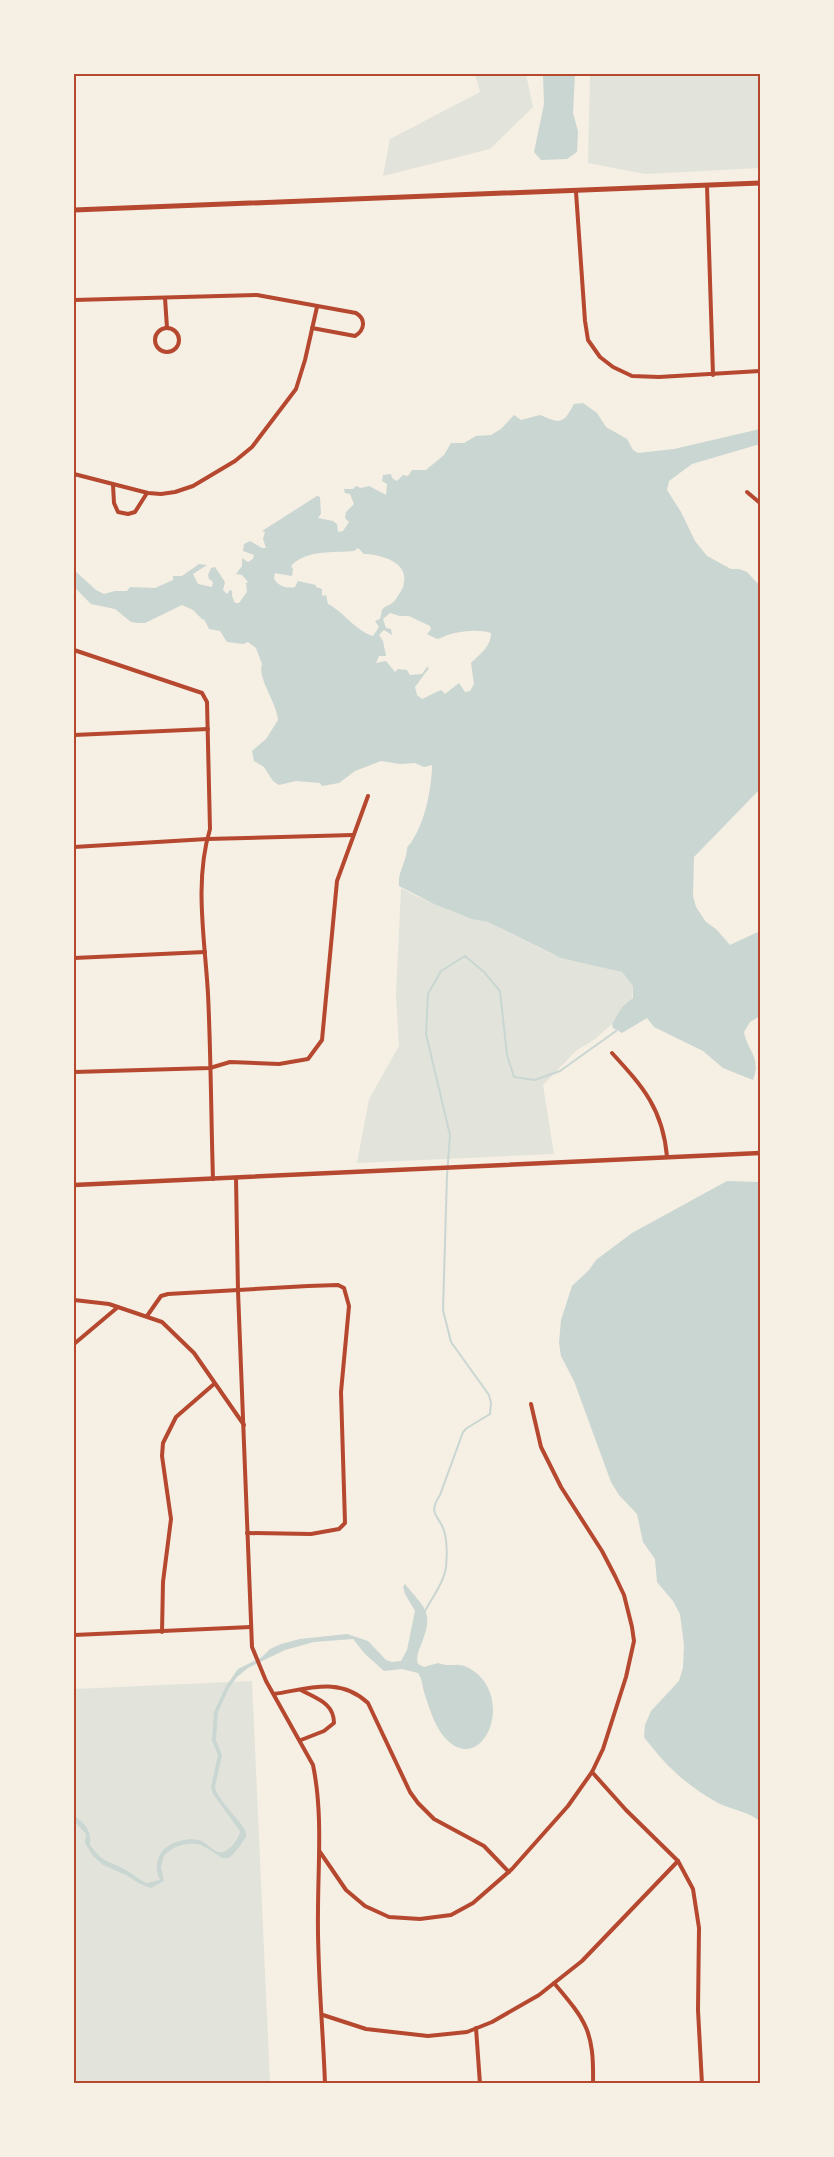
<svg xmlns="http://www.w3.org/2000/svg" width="834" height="2157" font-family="'IBM Plex Sans',sans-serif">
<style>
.green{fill:#e2e4dc}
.water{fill:#c9d6d2;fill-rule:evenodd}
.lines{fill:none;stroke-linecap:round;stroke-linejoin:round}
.stream{stroke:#c9d6d2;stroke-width:2}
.minor{stroke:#b5482f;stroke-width:4}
.tertiary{stroke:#b5482f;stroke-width:4.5}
.secondary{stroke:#b5482f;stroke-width:5}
.neatline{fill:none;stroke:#b5482f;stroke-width:2}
</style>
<rect width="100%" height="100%" fill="#f6efe4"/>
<g class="green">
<path d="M475 74H526L533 107 490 149 383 176 390 139 480 92Z"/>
<path d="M590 74H760V168L645 174 588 163Z"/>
<path d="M401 888 416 896 456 913 488 922 552 954 622 972 633 986 632 1001 622 1007 612 1024 594 1040 577 1050 543 1085 554 1154 357 1163 369 1099 399 1046 396 995Z"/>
<path d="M252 1681 270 2083H74V1689Z"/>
</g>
<g class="water">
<path d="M543 74H575L573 113 578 131 577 152 567 159 541 160 534 152 544 104Z"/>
<path d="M583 403 597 413 606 427 627 439 633 450 638 453 674 449 760 429V444L692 464 669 481 667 490 681 512 695 541 707 556 731 569H739L747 572 760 586V789L694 857 693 896 696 907 706 922 716 929 730 945 760 931V1016L750 1022 744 1032C747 1051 762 1057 753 1080L723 1068 703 1051 654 1027 647 1018 622 1033 613 1028 612 1024 622 1007 633 998V986L622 972 561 958 488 922 472 919 434 904 399 886C397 873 407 861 407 848 408 845 411 844 412 841 425 822 432 787 432 765L424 767 415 763 400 764 381 761 355 771 339 783 322 786 320 783 296 781 279 785 273 781 264 767 254 761 252 751 266 739 278 720C277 703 257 678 262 664L256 648 248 642 243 644 227 642 220 631 209 629 204 619 203 620 193 610 182 605 145 623H137L131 622 115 609 91 604 74 587V570L96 590 104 594 115 591H127L130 587 155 588 173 580V576H182L199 564 207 565 193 574 198 584 212 587 213 582 209 579 208 575 211 568 215 567 225 582 223 590 227 594 230 590 232 591V596L235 603H239L247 592 246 583 248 582 242 575 236 574 242 566V558L248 562 253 559 254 555 243 551 244 544 250 541 262 548H266L263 539 265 532 262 531 317 496 320 497 321 514 318 518 333 521 337 524 338 532 343 531 349 522 345 518 346 512 354 504 350 494 345 493 344 489H353L356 486 361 488 369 486 386 495 387 484 382 481 383 475 391 474 392 478 397 481 403 475 408 476 412 470H426L444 455 451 443H464L476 436 491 435 501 429 514 415 521 420 540 415C562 424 563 424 574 404ZM358 548 364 554C378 554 408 561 404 582 404 588 399 594 396 599 393 605 385 605 382 610 381 613 381 616 380 619L375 621 379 627 373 636C354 630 344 612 328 604L326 595 322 596V589L316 587V585L298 581 295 587C287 589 277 586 274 578L275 573 292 576 293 569 291 566C307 549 333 553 354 551ZM390 613 400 616H409L430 626 431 629 427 634 437 639C442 638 446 635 451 634 462 631 480 629 491 633 491 647 480 654 471 663L474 684 470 691 465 692 459 683 445 694 441 690 422 699 417 695 415 687 429 668 427 667 422 674 410 675 407 670 398 669 395 672 386 661 376 663 379 656H386L383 641 379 635 384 630 392 635 391 629 386 628 383 619Z"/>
<path d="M727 1181 760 1182V1822C753 1813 730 1809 718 1803 686 1785 666 1766 644 1737L645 1725 651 1711 679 1681 683 1668 684 1645 680 1614 673 1601 657 1582 655 1559 643 1542 637 1514 619 1495 611 1482 574 1381 561 1356 559 1343 561 1320 572 1286 589 1270 596 1260 632 1233Z"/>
<path d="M405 1584C426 1610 434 1612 421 1645 418 1652 416 1657 418 1664L424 1667 438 1663C451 1668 457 1661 469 1668 517 1695 484 1776 447 1740 435 1728 430 1710 425 1695 422 1687 423 1680 418 1673L402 1669 384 1671 365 1654 353 1639 314 1642 285 1650 248 1668 237 1677 229 1688 218 1712 216 1740 222 1755 215 1787C218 1802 245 1824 246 1833 247 1837 245 1838 243 1841 225 1869 224 1857 203 1846 191 1840 172 1846 164 1856L161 1867 164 1881 151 1888 140 1884 126 1875 103 1865 93 1856 85 1843 86 1834 74 1821V1816C85 1823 92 1831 90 1845 104 1864 108 1860 126 1870 133 1874 139 1880 147 1883L160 1880C156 1872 156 1865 159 1857 164 1843 186 1837 199 1840 207 1842 215 1855 223 1852 231 1849 239 1839 240 1831L213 1794 211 1787 218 1755 212 1741 214 1712 226 1686 238 1669 262 1657 270 1649 281 1644 300 1639 347 1634 368 1641 386 1660 392 1662 401 1661 407 1650 415 1611 405 1594 403 1587Z"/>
</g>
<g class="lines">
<path class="stream" d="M425 1611C432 1598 444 1582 446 1567 447 1557 447 1543 445 1534 441 1515 426 1516 440 1495L463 1432 467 1428 490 1414 491 1403 489 1395 451 1342 443 1310 447 1175 450 1135 426 1034 428 994 441 971 465 956 484 972 500 991 507 1055 514 1077 535 1080 560 1071 616 1031"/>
<g class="minor">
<path d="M707 186 713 375"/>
<path d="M576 192 585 321 588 340 600 357 613 367 632 376 659 377 760 371"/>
<path d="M165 298 167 328"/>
<path d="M74 300 257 295 356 313C366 319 365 330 355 336L312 328"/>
<circle cx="167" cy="340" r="12"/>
<path d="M74 474 148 493 161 494 175 492 193 486 235 461 252 447 296 389 305 360 317 307"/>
<path d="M113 485 114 503 118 512 128 514 135 512 147 493"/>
<path d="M747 492 760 503"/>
<path d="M74 650 202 693 207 702 210 829C194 882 205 940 208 994 211 1056 211 1117 213 1179"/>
<path d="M74 735 208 729"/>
<path d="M74 847 207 839 353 835"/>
<path d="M74 958 205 952"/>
<path d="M612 1053C643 1087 663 1109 667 1157"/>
<path d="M74 1072 210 1068 230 1062 279 1064 308 1059 322 1040 337 881 368 796"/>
<path d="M236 1178 238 1291 252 1647 266 1681 313 1765C323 1813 318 1864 318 1912 317 1969 323 2027 325 2084"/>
<path d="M74 1300 109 1304 162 1322 194 1353 244 1425"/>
<path d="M147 1316 161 1296 168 1294 308 1286 338 1285 344 1288 349 1306 341 1392 345 1523 339 1529 311 1534 247 1533"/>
<path d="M74 1344 118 1307"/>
<path d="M162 1632 163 1582 171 1519 162 1456 163 1443 176 1417 214 1384"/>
<path d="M74 1635 251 1627"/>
<path d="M274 1694C308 1689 340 1676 368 1703L410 1792 418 1803 434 1819 484 1846 509 1872"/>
<path d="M301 1740 324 1731 334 1723C334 1703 317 1699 301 1690"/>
<path d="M592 1772 626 1810 678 1861 693 1889 699 1928 698 2010 702 2084"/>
<path d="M320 1852 346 1890 365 1906 389 1917 420 1919 451 1915 473 1903 512 1869 568 1806 592 1772 603 1749 626 1677 634 1641 632 1627 624 1595 615 1576 602 1551 561 1487 541 1447 531 1404"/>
<path d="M554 1983C587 2022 594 2031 593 2084"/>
<path d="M323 2015 366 2029 428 2036 467 2032 492 2022 539 1995 582 1961 678 1861"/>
<path d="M476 2028 480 2084"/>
</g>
<path class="tertiary" d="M74 1185 760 1153"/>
<path class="secondary" d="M74 210 760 183"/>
</g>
<rect width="834" height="2157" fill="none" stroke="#f6efe4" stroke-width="150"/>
<rect x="75" y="75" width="684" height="2007" class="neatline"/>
</svg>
